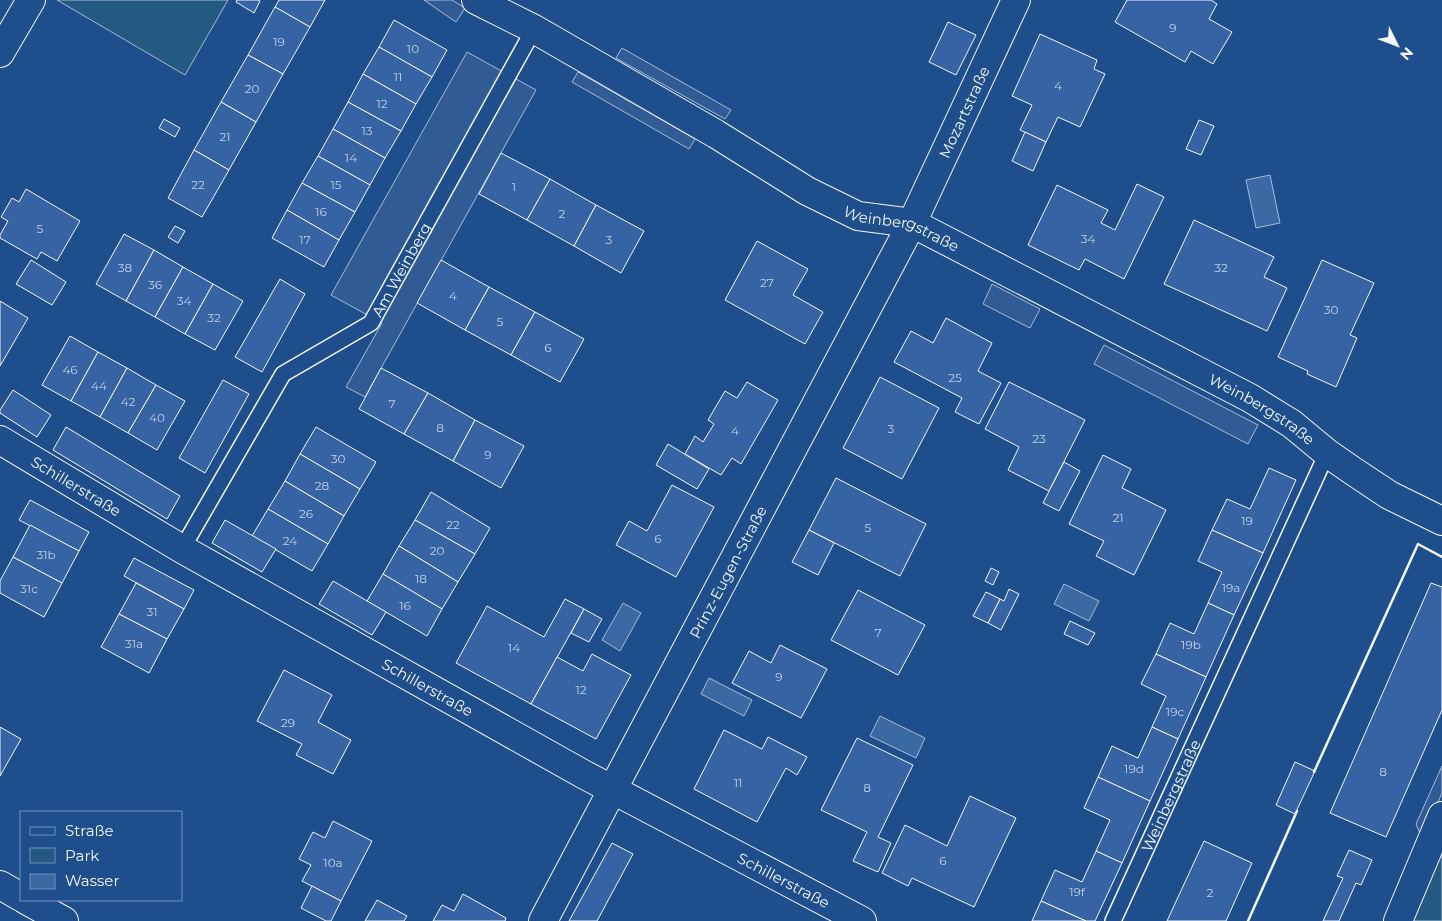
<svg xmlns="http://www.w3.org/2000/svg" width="1442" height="921" font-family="Montserrat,sans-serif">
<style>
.green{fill:#245a82;stroke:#a8bbd7}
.parking{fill:#305b95;stroke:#a8bbd7}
.water{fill:#3b69a3;stroke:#a8bbd7}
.building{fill:#3563a3;stroke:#f2f6ff}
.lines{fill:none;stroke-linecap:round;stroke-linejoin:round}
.lane-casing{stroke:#f2f6ff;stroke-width:18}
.street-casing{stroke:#f2f6ff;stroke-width:30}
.lane{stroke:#1f4e8c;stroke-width:15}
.street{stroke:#1f4e8c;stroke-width:28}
.wall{stroke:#f2f6ff;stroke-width:2.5}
.labels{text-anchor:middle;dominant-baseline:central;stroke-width:4;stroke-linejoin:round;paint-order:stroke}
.number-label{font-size:12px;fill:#c3d1e8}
.street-label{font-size:15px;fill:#f2f6ff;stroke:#1f4e8c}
</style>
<rect width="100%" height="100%" fill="#1f4e8c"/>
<g class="green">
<path d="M57 0H228L185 75Z"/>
<path d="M1442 843V921H1409Z"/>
</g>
<g class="parking">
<path d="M424 0H452L465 8 456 22Z"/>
<path d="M622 48 731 110 725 119 616 58Z"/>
<path d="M467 52 536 90 365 397 346 387 382 323 331 295Z"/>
<path d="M578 72 695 139 689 149 572 82Z"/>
<path d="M992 284 1040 309 1030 328 983 304Z"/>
<path d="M1104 345 1258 425 1248 444 1094 364Z"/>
<path d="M1442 766V793L1422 838 1416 824Z"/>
</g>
<g class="water">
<path d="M1270 175 1280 223 1256 228 1246 180Z"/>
<path d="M1064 584 1099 601 1089 621 1054 604Z"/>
<path d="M623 603 641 613 620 651 602 640Z"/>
<path d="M709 678 752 700 744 716 701 694Z"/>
<path d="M880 716 925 738 916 758 870 736Z"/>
</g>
<g class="building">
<path d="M237 0H258L260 1 254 13 236 2Z"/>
<path d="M279 0H325L310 27 275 7Z"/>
<path d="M1127 0H1211L1217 4 1209 19 1232 32 1213 64 1191 51 1185 62 1115 22Z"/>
<path d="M275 7 310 27 283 74 248 55Z"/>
<path d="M394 20 447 50 432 77 379 47Z"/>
<path d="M948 22 976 35 956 75 929 62Z"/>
<path d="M1040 34 1097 60 1094 69 1105 74 1080 127 1058 117 1046 142 1020 130 1032 105 1012 96Z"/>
<path d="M379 47 432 77 416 104 363 74Z"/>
<path d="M248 55 283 74 256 122 221 102Z"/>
<path d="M363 74 416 104 401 131 348 102Z"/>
<path d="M221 102 256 122 229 170 194 150Z"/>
<path d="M348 102 401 131 385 158 333 129Z"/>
<path d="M164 119 180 128 175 137 159 128Z"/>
<path d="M1199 120 1214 126 1201 155 1186 149Z"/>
<path d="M333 129 385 158 370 185 318 156Z"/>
<path d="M1025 132 1046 142 1033 171 1012 161Z"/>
<path d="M194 150 229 170 202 217 168 198Z"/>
<path d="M501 153 550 179 527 220 479 194Z"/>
<path d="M318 156 370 185 355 212 302 183Z"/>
<path d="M550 179 596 205 574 246 527 220Z"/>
<path d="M302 183 355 212 339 240 287 210Z"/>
<path d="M1137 184 1164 197 1124 279 1085 259 1079 270 1028 245 1057 185 1108 210 1101 223 1115 230Z"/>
<path d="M26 189 80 221 57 261 41 252 37 259 0 238V235L8 221 1 217 12 198 19 202Z"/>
<path d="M596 205 644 231 621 273 574 246Z"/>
<path d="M287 210 339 240 324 267 272 238Z"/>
<path d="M1194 220 1274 257 1264 277 1287 288 1267 331 1164 284Z"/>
<path d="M175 226 185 231 178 243 168 237Z"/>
<path d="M124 234 154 250 126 301 96 284Z"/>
<path d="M757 241 808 269 793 295 823 312 805 344 725 300Z"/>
<path d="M154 250 183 267 155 317 126 301Z"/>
<path d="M31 260 66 282 52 305 16 284Z"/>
<path d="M441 260 489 287 465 330 417 303Z"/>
<path d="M1322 260 1374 283 1350 335 1357 338 1336 387 1307 374 1308 371 1278 357Z"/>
<path d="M183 267 213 284 185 334 155 317Z"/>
<path d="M280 279 305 294 262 372 235 357Z"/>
<path d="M213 284 243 301 215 350 185 334Z"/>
<path d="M489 287 535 312 511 355 465 330Z"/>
<path d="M0 301 28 318 0 366Z"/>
<path d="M535 312 584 339 560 382 511 355Z"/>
<path d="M946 318 992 343 978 371 1001 383 979 424 955 412 962 398 894 362 911 331 933 343Z"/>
<path d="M70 336 98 352 71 401 42 385Z"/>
<path d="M98 352 127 368 100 417 71 401Z"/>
<path d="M127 368 156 385 128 433 100 417Z"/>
<path d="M381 368 428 393 404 434 359 409Z"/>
<path d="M880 377 939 408 902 479 843 448Z"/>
<path d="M223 380 249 394 205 473 179 458Z"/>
<path d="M747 382 778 400 741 464 732 458 721 475 685 454 695 436 703 442 714 424 708 420 725 391 737 398Z"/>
<path d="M1009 382 1085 420 1049 491 1008 470 1019 447 985 429Z"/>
<path d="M156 385 185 401 157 450 128 433Z"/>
<path d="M13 390 51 415 37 437 0 413V410Z"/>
<path d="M428 393 475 420 453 461 404 434Z"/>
<path d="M475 420 524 446 501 488 453 461Z"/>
<path d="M66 427 180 496 167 519 53 450Z"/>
<path d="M316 427 376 462 360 489 300 454Z"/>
<path d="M668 444 709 469 697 489 656 465Z"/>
<path d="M300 454 360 489 344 516 285 481Z"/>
<path d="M1103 455 1131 469 1122 488 1166 510 1134 575 1096 556 1104 541 1069 524Z"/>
<path d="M1064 462 1080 471 1059 511 1043 503Z"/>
<path d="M1269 468 1296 480 1263 553 1212 530 1227 499 1250 509Z"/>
<path d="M836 478 926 524 900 576 809 530Z"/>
<path d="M285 481 344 516 328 544 268 509Z"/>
<path d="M672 485 714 507 676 577 616 545 629 521 647 531Z"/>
<path d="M431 492 490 528 475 554 415 520Z"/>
<path d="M30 500 89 532 79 551 19 520Z"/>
<path d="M268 509 328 544 312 571 252 536Z"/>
<path d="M225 520 276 549 262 572 212 543Z"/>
<path d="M415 520 475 554 458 582 399 546Z"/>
<path d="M30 525 79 551 62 583 13 557Z"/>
<path d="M809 530 834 543 818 575 792 562Z"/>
<path d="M1212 530 1263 553 1234 615 1208 603 1222 572 1198 561Z"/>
<path d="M399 546 458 582 442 609 383 574Z"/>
<path d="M13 557 62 583 44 617 0 593V581Z"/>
<path d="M134 558 194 590 184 609 124 576Z"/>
<path d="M991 568 999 572 993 585 985 581Z"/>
<path d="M383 574 442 609 427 636 367 601Z"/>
<path d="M333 581 386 612 372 635 319 604Z"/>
<path d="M136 583 184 609 167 639 119 614Z"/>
<path d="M1431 583 1442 587V710L1386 837 1330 813Z"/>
<path d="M1009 589 1019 594 1001 630 988 623 1000 599 1004 601Z"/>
<path d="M858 590 925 625 898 675 831 640Z"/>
<path d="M986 592 1000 599 988 623 973 616Z"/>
<path d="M565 599 584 609 531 704 456 663 487 606 544 637Z"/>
<path d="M1208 603 1234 615 1206 677 1156 654 1170 623 1194 634Z"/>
<path d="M584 609 602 619 589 642 571 633Z"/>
<path d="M119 614 167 639 149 673 101 647Z"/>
<path d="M1070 621 1095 633 1088 645 1064 634Z"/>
<path d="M780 645 827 669 801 718 732 683 749 651 771 663Z"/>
<path d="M592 654 631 675 596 739 531 704 557 657 583 671Z"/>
<path d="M1156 654 1206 677 1178 739 1152 727 1166 696 1141 684Z"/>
<path d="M284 670 332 695 318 722 351 740 333 774 296 755 302 744 257 721Z"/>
<path d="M0 727 21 739 0 776Z"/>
<path d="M1152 727 1178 739 1150 801 1098 777 1112 746 1138 758Z"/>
<path d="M724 730 762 749 768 737 807 757 797 775 786 768 757 822 694 789Z"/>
<path d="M857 738 913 765 878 837 891 843 878 872 853 861 867 832 821 810Z"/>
<path d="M1295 762 1315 771 1295 814 1276 805Z"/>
<path d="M1098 777 1150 801 1122 863 1096 851 1110 820 1084 808Z"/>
<path d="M970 796 1016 818 974 907 912 878 908 886 882 873 905 825 947 846Z"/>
<path d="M333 821 372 841 341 901 302 881 311 865 299 859 313 832 325 838Z"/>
<path d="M1204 841 1252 863 1226 921H1167Z"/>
<path d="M612 843 633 854 597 921H569Z"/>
<path d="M1349 850 1372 860 1361 885 1356 883 1339 921H1323L1343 878 1337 876Z"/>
<path d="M1096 851 1122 863 1095 921H1086L1041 901 1055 870 1082 882Z"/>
<path d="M312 886 341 901 331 921H326L301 908Z"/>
<path d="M463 894 506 918 505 921H433L442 905 454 911Z"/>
<path d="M377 900 407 916 404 921H365Z"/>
<path d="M1041 901 1086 921H1032Z"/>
</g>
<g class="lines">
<defs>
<g id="lane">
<path id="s1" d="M182 549 283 374 371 323 534 29"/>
<path id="s2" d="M1113 921 1327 453"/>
</g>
<g id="street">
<path id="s3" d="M476 0 534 29 716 134 807 191 858 216 912 223 1250 398 1292 424 1327 453 1353 471 1389 495 1442 521"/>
<path d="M0 53 31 0"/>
<path id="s4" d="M0 440 182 549 583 774 862 921"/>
<path d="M0 885 21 897"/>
<path d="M26 900 64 921"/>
<path id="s5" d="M543 921 912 223 1016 0"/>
<path d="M1398 921 1442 816"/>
</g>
</defs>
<use href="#lane" class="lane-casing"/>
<use href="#street" class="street-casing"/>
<use href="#lane" class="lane"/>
<use href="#street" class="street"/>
<g class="wall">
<path d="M1314 772 1418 544 1442 557"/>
<path d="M1248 921 1297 811"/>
</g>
</g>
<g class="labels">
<g class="number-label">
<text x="1173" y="27">9</text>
<text x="279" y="41">19</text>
<text x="413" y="48">10</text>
<text x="398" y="76">11</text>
<text x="1058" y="85">4</text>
<text x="252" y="88">20</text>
<text x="382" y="103">12</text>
<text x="367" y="130">13</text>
<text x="225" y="136">21</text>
<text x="351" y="157">14</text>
<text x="198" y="184">22</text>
<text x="336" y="184">15</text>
<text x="514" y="186">1</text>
<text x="321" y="211">16</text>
<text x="562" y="213">2</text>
<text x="40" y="228">5</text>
<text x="1088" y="238">34</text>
<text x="305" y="239">17</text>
<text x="609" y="239">3</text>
<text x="125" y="267">38</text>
<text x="1221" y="267">32</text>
<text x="767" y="282">27</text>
<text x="155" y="284">36</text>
<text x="453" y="295">4</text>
<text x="184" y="300">34</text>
<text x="1331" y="309">30</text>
<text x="214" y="317">32</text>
<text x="500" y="321">5</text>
<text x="548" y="347">6</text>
<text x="70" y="369">46</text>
<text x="955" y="377">25</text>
<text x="99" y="385">44</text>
<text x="128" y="401">42</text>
<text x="392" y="403">7</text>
<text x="157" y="417">40</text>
<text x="440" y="427">8</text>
<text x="891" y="428">3</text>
<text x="735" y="430">4</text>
<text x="1039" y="438">23</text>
<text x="488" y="454">9</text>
<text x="338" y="458">30</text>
<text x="322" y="485">28</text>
<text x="306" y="513">26</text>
<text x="1118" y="517">21</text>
<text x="1247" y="520">19</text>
<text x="453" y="524">22</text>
<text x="868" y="527">5</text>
<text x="658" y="538">6</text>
<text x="290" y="540">24</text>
<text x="437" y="550">20</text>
<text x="46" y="554">31b</text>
<text x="421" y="578">18</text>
<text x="1231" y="587">19a</text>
<text x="29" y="588">31c</text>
<text x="405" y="605">16</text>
<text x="152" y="611">31</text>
<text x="878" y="632">7</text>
<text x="134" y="643">31a</text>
<text x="1191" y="644">19b</text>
<text x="514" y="647">14</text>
<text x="779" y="676">9</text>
<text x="581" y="689">12</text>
<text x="1175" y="711">19c</text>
<text x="288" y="722">29</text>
<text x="1134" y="768">19d</text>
<text x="1383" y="771">8</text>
<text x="738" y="782">11</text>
<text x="867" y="787">8</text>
<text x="943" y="860">6</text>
<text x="333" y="862">10a</text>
<text x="1077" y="891">19f</text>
<text x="1210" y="892">2</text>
</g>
<g class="street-label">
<text stroke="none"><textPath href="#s5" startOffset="912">Mozartstraße</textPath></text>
<text stroke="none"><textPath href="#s3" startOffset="485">Weinbergstraße</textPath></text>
<text stroke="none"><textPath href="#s1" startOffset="365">Am Weinberg</textPath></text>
<text stroke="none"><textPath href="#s3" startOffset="890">Weinbergstraße</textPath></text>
<text stroke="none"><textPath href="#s4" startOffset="89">Schillerstraße</textPath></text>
<text stroke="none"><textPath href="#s5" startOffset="395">Prinz-Eugen-Straße</textPath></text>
<text stroke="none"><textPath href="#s4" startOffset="494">Schillerstraße</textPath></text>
<text stroke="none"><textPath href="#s2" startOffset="138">Weinbergstraße</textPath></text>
<text stroke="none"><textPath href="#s4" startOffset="899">Schillerstraße</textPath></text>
</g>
</g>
<rect x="20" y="811" width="162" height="90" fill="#1f4e8c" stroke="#7391ba"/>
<rect x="30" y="827" width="25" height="8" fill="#1f4e8c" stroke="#7391ba"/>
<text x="65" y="836" font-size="15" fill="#f2f6ff">Straße</text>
<rect x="30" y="848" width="25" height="15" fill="#245a82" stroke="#7391ba"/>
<text x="65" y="861" font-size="15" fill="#f2f6ff">Park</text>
<rect x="30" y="874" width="25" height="15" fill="#3b69a3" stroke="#7391ba"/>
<text x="65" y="886" font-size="15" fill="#f2f6ff">Wasser</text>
<g transform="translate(1397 45) rotate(132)" stroke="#1f4e8c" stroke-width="4" paint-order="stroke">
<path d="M0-4L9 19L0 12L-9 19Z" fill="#f2f6ff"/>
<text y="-8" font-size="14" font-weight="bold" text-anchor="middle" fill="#f2f6ff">N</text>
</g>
</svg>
